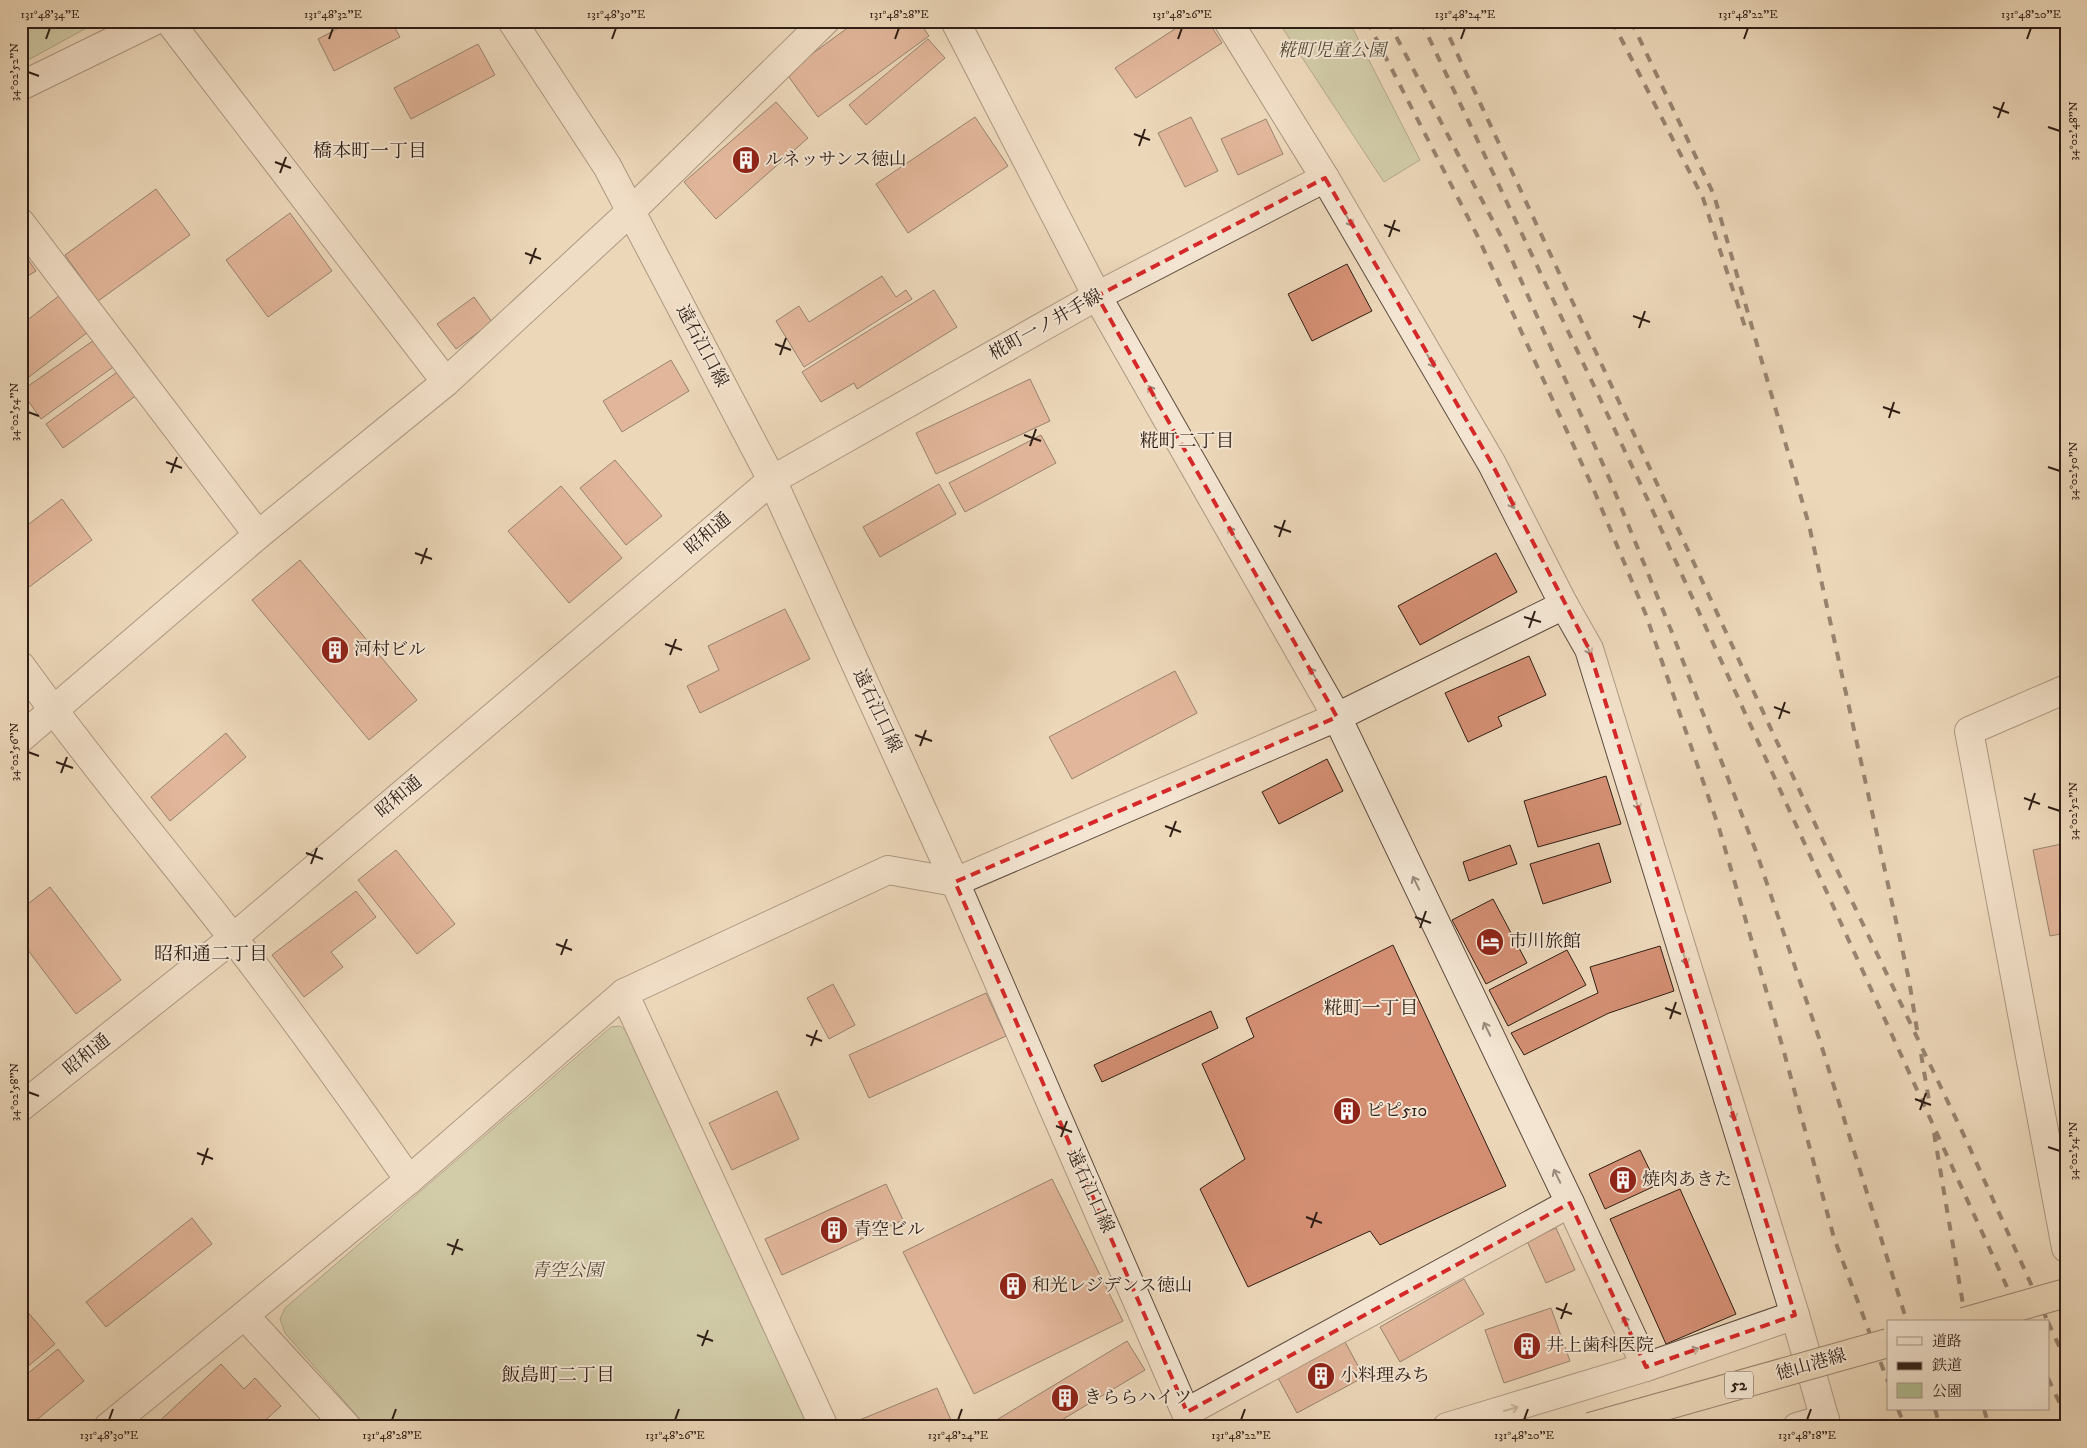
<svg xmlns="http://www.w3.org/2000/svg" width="2087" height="1448" font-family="'IM FELL DW Pica','Noto Serif JP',serif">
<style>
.green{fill:#b1bf94;stroke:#706e55}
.building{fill:#d48f73;stroke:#2f1e16}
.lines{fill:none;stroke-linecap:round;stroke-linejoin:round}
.minor-casing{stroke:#5e4c3f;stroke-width:30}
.tertiary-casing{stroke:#5e4c3f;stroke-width:30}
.minor{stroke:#f3e5d2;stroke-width:28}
.tertiary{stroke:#f3e5d2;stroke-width:28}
.rail{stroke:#2f1e16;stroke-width:4;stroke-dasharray:9 9;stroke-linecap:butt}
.primary-bridge-casing{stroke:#2f1e16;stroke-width:30;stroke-linecap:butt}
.primary-bridge{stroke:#ecd7b9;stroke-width:28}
.oneway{stroke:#9b8b7d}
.marked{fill:none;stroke:#d62828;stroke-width:4;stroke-dasharray:10 6;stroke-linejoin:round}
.ticks{fill:none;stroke:#2f1e16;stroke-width:2}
.labels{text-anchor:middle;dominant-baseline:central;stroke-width:4;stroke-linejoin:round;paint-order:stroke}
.shield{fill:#f3e5d2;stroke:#6a5a4e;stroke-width:1}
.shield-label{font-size:16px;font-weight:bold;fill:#2f1e16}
.park-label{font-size:18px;font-style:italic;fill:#564e3c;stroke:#f3e5d2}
.poi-label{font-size:18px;fill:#2f1e16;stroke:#f3e5d2;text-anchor:start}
.street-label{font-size:18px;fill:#2f1e16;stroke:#f3e5d2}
.neighbourhood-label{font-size:19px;fill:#2f1e16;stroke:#f3e5d2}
.neatline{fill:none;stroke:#2f1e16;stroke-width:2}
.ticks-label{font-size:12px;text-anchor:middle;fill:#2f1e16}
</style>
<rect width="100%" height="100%" fill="#ecd7b9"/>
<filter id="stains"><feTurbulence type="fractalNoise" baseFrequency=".004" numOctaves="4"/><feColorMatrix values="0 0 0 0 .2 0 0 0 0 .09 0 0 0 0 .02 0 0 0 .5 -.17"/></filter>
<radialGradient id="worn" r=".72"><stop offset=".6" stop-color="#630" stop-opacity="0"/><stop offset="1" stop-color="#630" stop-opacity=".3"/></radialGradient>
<g class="green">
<path d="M21 21H99L21 64Z"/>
<path d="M1278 21H1349L1420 160 1384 182Z"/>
<path d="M620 1026 629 1033 811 1427H367L285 1333 280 1319 285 1308 611 1027Z"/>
</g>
<g class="building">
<path d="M352 21H391L400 37 334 71 318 39Z"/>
<path d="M857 21H919L929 36 818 117 786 73Z"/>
<path d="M1187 21H1208L1222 43 1136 98 1115 68Z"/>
<path d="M928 39 945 58 866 125 849 105Z"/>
<path d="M478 44 495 75 411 119 394 88Z"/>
<path d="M776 102 808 138 716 219 684 182Z"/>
<path d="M975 117 1008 166 908 233 876 184Z"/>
<path d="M1191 117 1218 171 1185 187 1158 133Z"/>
<path d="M1266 119 1283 154 1238 175 1221 139Z"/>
<path d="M156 189 190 235 98 301 65 255Z"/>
<path d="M290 213 332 271 268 317 226 260Z"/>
<path d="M21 249 36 271 21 280Z"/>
<path d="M1347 264 1372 311 1312 341 1288 294Z"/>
<path d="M882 276 896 297 906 290 912 299 804 367 776 321 799 306 809 322Z"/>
<path d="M934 290 957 327 857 389 854 383 821 402 802 372Z"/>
<path d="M60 295 88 332 21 383V325Z"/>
<path d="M474 297 492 322 456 349 437 324Z"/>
<path d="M97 338 116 365 41 419 21 391Z"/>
<path d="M671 360 689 391 622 432 603 401Z"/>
<path d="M120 370 137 395 63 448 46 424Z"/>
<path d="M1030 379 1050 421 936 474 916 433Z"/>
<path d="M1041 435 1056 463 965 512 949 483Z"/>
<path d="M615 460 662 516 626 545 580 488Z"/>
<path d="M939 484 956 514 880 557 863 527Z"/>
<path d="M561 486 622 558 569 603 508 531Z"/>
<path d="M62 499 92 540 21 593V530Z"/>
<path d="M1496 553 1517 592 1420 645 1398 606Z"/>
<path d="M300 560 417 700 369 740 252 600Z"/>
<path d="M785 609 810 659 700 713 687 686 719 670 708 646Z"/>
<path d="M1529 656 1546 695 1498 717 1502 726 1468 742 1445 693Z"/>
<path d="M1175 671 1197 713 1072 779 1049 737Z"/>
<path d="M226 733 246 757 170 821 151 797Z"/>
<path d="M1327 759 1343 791 1279 824 1262 792Z"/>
<path d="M1606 776 1621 824 1538 847 1524 801Z"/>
<path d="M1599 843 1611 882 1543 904 1530 864Z"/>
<path d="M2066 843V933L2050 936 2033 850Z"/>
<path d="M1510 845 1517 864 1469 881 1463 862Z"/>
<path d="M396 850 455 924 417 954 358 880Z"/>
<path d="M50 887 121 980 76 1014 21 941V909Z"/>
<path d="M356 891 376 917 331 952 343 967 304 997 272 955Z"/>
<path d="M1493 899 1527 963 1486 984 1452 920Z"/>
<path d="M1393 945 1506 1186 1380 1245 1370 1231 1248 1287 1200 1189 1245 1159 1202 1064 1254 1037 1246 1018Z"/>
<path d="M1660 946 1674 991 1609 1013 1524 1055 1511 1033 1598 993 1590 967Z"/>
<path d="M1567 950 1586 985 1508 1026 1489 990Z"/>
<path d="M833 984 855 1025 829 1039 807 998Z"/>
<path d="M986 993 1006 1036 869 1098 849 1055Z"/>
<path d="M1211 1011 1218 1028 1102 1082 1094 1065Z"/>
<path d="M777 1091 799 1139 732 1170 709 1123Z"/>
<path d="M1640 1150 1657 1185 1605 1209 1589 1174Z"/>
<path d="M1052 1179 1123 1321 974 1394 903 1252Z"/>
<path d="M886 1184 903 1220 782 1275 765 1239Z"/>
<path d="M1680 1189 1736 1314 1666 1344 1610 1219Z"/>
<path d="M192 1218 212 1244 106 1327 86 1302Z"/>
<path d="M1556 1228 1575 1270 1546 1283 1527 1241Z"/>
<path d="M1464 1279 1484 1314 1400 1362 1380 1327Z"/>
<path d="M21 1294 27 1300 21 1304Z"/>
<path d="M1551 1308 1570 1361 1504 1383 1485 1330Z"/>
<path d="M26 1310 55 1344 21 1372V1313Z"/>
<path d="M1344 1340 1364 1377 1297 1413 1277 1376Z"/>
<path d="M1127 1341 1145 1370 1050 1427H985Z"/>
<path d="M58 1349 84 1381 28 1427H21V1379Z"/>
<path d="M221 1364 244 1389 255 1378 281 1406 258 1427H153Z"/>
<path d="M937 1388 954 1427H845V1426Z"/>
</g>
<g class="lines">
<defs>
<g id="minor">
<path d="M169 21 446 382"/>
<path d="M955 21 1097 296 1337 717 1570 1203 1646 1367"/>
<path d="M1228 21 1325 178 1492 464 1564 605 1589 649 1795 1315 1827 1427"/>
<path d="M21 223 258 535"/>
<path d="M21 666C88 759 162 847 233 938 294 1017 352 1098 409 1180"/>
<path d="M2066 689 1969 731 2066 1248"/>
<path d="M21 738 258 535 446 382 631 211 825 21"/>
<path d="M624 993 824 1427"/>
<path d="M245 1316 347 1427"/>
<path d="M1187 1412 1570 1203"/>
<path d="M108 1427 409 1180 624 993 888 870 955 882 1337 717 1564 605"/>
<path d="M1447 1427 1646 1367 1795 1315"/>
<path d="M1797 1427 1825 1419"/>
</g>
<g id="tertiary">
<path d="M512 21 607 166 772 480 955 882 1192 1427"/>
<path d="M21 86 154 21"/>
<path d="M21 1107 233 938 772 480 1097 296 1325 178"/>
</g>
</defs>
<use href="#minor" class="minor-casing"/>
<use href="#tertiary" class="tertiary-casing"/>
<use href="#minor" class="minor"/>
<use href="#tertiary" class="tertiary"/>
<g class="rail">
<path d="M1367 21 1477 235 1593 488 1646 615 1719 828 1784 1052 1834 1238 1888 1382"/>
<path d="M1388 21 1504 242 1610 480 1671 630 1757 854 1819 1038 1907 1322"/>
<path d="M1421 21 1640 483 2023 1322"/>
<path d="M1442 21 1817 828 1968 1144 2048 1322"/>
<path d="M1612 21 1703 198 1746 330"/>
<path d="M1631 21 1714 195 1809 525 1909 980 1917 1030"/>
<path d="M1921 1054 1930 1106"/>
<path d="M1934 1133 1966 1322"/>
<path d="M2048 1322 2066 1361"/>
<path d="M2048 1378 2066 1417"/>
<path d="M1898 1409 1905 1427"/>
<path d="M1935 1409 1940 1427"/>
<path d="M1984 1409 1989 1427"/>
</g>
<defs>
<g id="primary-bridge">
<path d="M1964 1322 2066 1293"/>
<path d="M1590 1427 1888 1343"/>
</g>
</defs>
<use href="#primary-bridge" class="primary-bridge-casing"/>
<use href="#primary-bridge" class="primary-bridge"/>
</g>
<defs><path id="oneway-shaft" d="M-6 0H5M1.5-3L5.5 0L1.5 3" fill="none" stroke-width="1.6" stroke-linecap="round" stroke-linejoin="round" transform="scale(1.25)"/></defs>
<g class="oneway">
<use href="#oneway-shaft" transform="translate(1349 220) rotate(60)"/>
<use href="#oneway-shaft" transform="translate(1431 361) rotate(60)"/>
<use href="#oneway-shaft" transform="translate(1152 392) rotate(-120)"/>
<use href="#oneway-shaft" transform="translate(1511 502) rotate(63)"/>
<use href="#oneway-shaft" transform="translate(1232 533) rotate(-120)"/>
<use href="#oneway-shaft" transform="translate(1588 648) rotate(66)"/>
<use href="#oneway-shaft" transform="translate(1313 674) rotate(-120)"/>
<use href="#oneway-shaft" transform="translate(1637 803) rotate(73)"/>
<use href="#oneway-shaft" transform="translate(1416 883) rotate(-116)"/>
<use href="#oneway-shaft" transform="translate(1685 958) rotate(73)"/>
<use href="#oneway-shaft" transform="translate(1487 1029) rotate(-116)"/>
<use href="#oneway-shaft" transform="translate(1733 1113) rotate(73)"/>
<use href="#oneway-shaft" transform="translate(1557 1176) rotate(-116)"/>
<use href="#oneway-shaft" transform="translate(1626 1323) rotate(-115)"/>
<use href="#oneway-shaft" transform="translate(1692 1351) rotate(-19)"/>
<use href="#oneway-shaft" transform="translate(1511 1409) rotate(-16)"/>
</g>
<path d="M0 0H2087V1448H0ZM1325 178 1492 464 1589 649 1795 1315 1646 1367 1570 1203 1187 1412 955 882 1337 717 1097 296Z" fill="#ecd7b9" fill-opacity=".55" fill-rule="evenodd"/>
<path class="marked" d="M1325 178 1492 464 1589 649 1795 1315 1646 1367 1570 1203 1187 1412 955 882 1337 717 1097 296Z"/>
<path class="ticks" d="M46 39 50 28M329 39 333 28M612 39 616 28M895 39 899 28M1178 39 1182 28M1461 39 1465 28M1744 39 1748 28M2027 39 2031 28M28 72 39 76M1993 107 2009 113M1998 118 2004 102M2048 127 2060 131M1134 134 1150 140M1139 146 1145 129M275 162 291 168M280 173 286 157M1384 225 1400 231M1389 237 1395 220M525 253 541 259M530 264 536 248M1633 316 1650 322M1639 328 1645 311M775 344 791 350M780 355 786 338M1883 407 1900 413M28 412 39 416M1889 418 1894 402M1024 435 1041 441M1030 446 1036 429M166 462 182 468M2048 467 2060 471M171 473 177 457M1274 526 1291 532M1279 537 1285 520M415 553 432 559M421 564 427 548M1524 617 1541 622M1529 628 1535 611M665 644 682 650M670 655 676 639M1774 707 1790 713M1779 719 1785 702M915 735 932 741M920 746 926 730M28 752 39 756M56 762 73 768M61 773 67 757M2024 798 2040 804M2048 807 2060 811M2029 810 2035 793M1165 826 1181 832M1170 837 1176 821M306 853 323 859M311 864 317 848M1415 917 1431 923M1420 928 1426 911M556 944 572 950M561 955 567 939M1665 1008 1681 1014M1670 1019 1676 1002M806 1035 822 1041M811 1046 817 1030M28 1092 39 1096M1915 1099 1931 1105M1920 1110 1926 1093M1056 1126 1072 1132M1061 1137 1067 1121M2048 1147 2060 1151M197 1153 213 1159M202 1165 208 1148M1306 1217 1322 1223M1311 1228 1317 1212M447 1244 463 1250M452 1255 458 1239M1556 1308 1572 1314M1561 1319 1567 1303M697 1335 713 1341M702 1346 708 1330M109 1420 113 1409M392 1420 396 1409M675 1420 679 1409M958 1420 962 1409M1241 1420 1245 1409M1524 1420 1528 1409M1807 1420 1811 1409"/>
<defs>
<symbol id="building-disc" viewBox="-11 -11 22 22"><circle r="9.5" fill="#8f2418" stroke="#f3e5d2"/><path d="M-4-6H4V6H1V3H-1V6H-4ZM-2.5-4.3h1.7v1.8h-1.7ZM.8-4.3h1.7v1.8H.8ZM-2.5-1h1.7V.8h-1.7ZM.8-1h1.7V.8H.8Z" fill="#fff"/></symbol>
<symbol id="hotel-disc" viewBox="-11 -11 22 22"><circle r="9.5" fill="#8f2418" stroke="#f3e5d2"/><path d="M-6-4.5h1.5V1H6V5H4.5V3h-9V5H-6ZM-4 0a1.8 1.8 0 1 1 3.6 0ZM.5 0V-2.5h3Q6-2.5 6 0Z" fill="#fff"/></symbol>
</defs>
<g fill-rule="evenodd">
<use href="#building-disc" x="730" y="144" width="32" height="32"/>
<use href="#building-disc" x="319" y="634" width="32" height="32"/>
<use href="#hotel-disc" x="1474" y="926" width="32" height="32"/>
<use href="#building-disc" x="1331" y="1095" width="32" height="32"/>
<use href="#building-disc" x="1607" y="1164" width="32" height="32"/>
<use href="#building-disc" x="818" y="1214" width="32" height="32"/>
<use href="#building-disc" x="997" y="1270" width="32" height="32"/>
<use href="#building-disc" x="1511" y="1330" width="32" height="32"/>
<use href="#building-disc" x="1305" y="1360" width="32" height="32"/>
<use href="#building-disc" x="1049" y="1382" width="32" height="32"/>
</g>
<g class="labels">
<rect class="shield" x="1725" y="1371.5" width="28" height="27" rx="4"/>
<g class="shield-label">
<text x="1739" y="1385">52</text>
</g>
<g class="park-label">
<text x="1332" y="51">糀町児童公園</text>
<text x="567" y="1271">青空公園</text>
</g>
<g class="poi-label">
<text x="765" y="160">ルネッサンス徳山</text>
<text x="354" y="650">河村ビル</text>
<text x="1509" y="942">市川旅館</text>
<text x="1366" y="1111">ピピ510</text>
<text x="1642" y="1180">焼肉あきた</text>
<text x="853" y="1230">青空ビル</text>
<text x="1032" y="1286">和光レジデンス徳山</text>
<text x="1546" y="1346">井上歯科医院</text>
<text x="1340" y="1376">小料理みち</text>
<text x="1084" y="1398">きららハイツ</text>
</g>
<g class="street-label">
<text transform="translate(1046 325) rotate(-29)">椛町一ノ井手線</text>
<text transform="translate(702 346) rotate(62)">遠石江口線</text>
<text transform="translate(708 534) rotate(-40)">昭和通</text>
<text transform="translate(877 711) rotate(65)">遠石江口線</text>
<text transform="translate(399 797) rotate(-40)">昭和通</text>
<text transform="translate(87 1055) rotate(-39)">昭和通</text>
<text transform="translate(1090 1191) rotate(66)">遠石江口線</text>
<text transform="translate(1811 1365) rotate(-16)">徳山港線</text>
</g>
<g class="neighbourhood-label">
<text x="370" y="151">橋本町一丁目</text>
<text x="1187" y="441">糀町二丁目</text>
<text x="211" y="954">昭和通二丁目</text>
<text x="1371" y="1008">糀町一丁目</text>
<text x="558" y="1375">飯島町二丁目</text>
</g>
</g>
<rect width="2087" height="1448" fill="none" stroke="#ecd7b9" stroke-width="55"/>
<rect x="1887" y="1320" width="162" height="90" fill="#f3e5d2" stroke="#a59587"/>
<rect x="1897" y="1337" width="25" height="8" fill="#f3e5d2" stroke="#a59587"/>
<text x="1932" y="1346" font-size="15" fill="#2f1e16">道路</text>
<rect x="1897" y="1362" width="25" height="8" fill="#2f1e16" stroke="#a59587"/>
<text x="1932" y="1370" font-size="15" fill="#2f1e16">鉄道</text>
<rect x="1897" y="1383" width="25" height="15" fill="#b1bf94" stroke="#a59587"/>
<text x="1932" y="1396" font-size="15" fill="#2f1e16">公園</text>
<rect x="28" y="28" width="2032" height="1392" class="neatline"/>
<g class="ticks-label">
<text x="50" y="18">131°48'34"E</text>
<text x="333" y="18">131°48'32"E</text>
<text x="616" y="18">131°48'30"E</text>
<text x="899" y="18">131°48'28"E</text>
<text x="1182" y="18">131°48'26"E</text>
<text x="1465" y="18">131°48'24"E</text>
<text x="1748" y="18">131°48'22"E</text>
<text x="2031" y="18">131°48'20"E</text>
<text transform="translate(14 72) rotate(-90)" y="4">34°02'52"N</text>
<text transform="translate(2073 131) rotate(-90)" y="4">34°02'48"N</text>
<text transform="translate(14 412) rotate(-90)" y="4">34°02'54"N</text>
<text transform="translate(2073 471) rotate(-90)" y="4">34°02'50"N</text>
<text transform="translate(14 752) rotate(-90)" y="4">34°02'56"N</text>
<text transform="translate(2073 811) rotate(-90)" y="4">34°02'52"N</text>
<text transform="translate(14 1092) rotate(-90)" y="4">34°02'58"N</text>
<text transform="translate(2073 1151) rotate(-90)" y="4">34°02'54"N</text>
<text x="109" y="1439">131°48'30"E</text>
<text x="392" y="1439">131°48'28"E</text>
<text x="675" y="1439">131°48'26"E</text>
<text x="958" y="1439">131°48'24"E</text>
<text x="1241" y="1439">131°48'22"E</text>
<text x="1524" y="1439">131°48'20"E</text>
<text x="1807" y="1439">131°48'18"E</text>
</g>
<rect width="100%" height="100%" filter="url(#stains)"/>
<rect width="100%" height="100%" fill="url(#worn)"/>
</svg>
